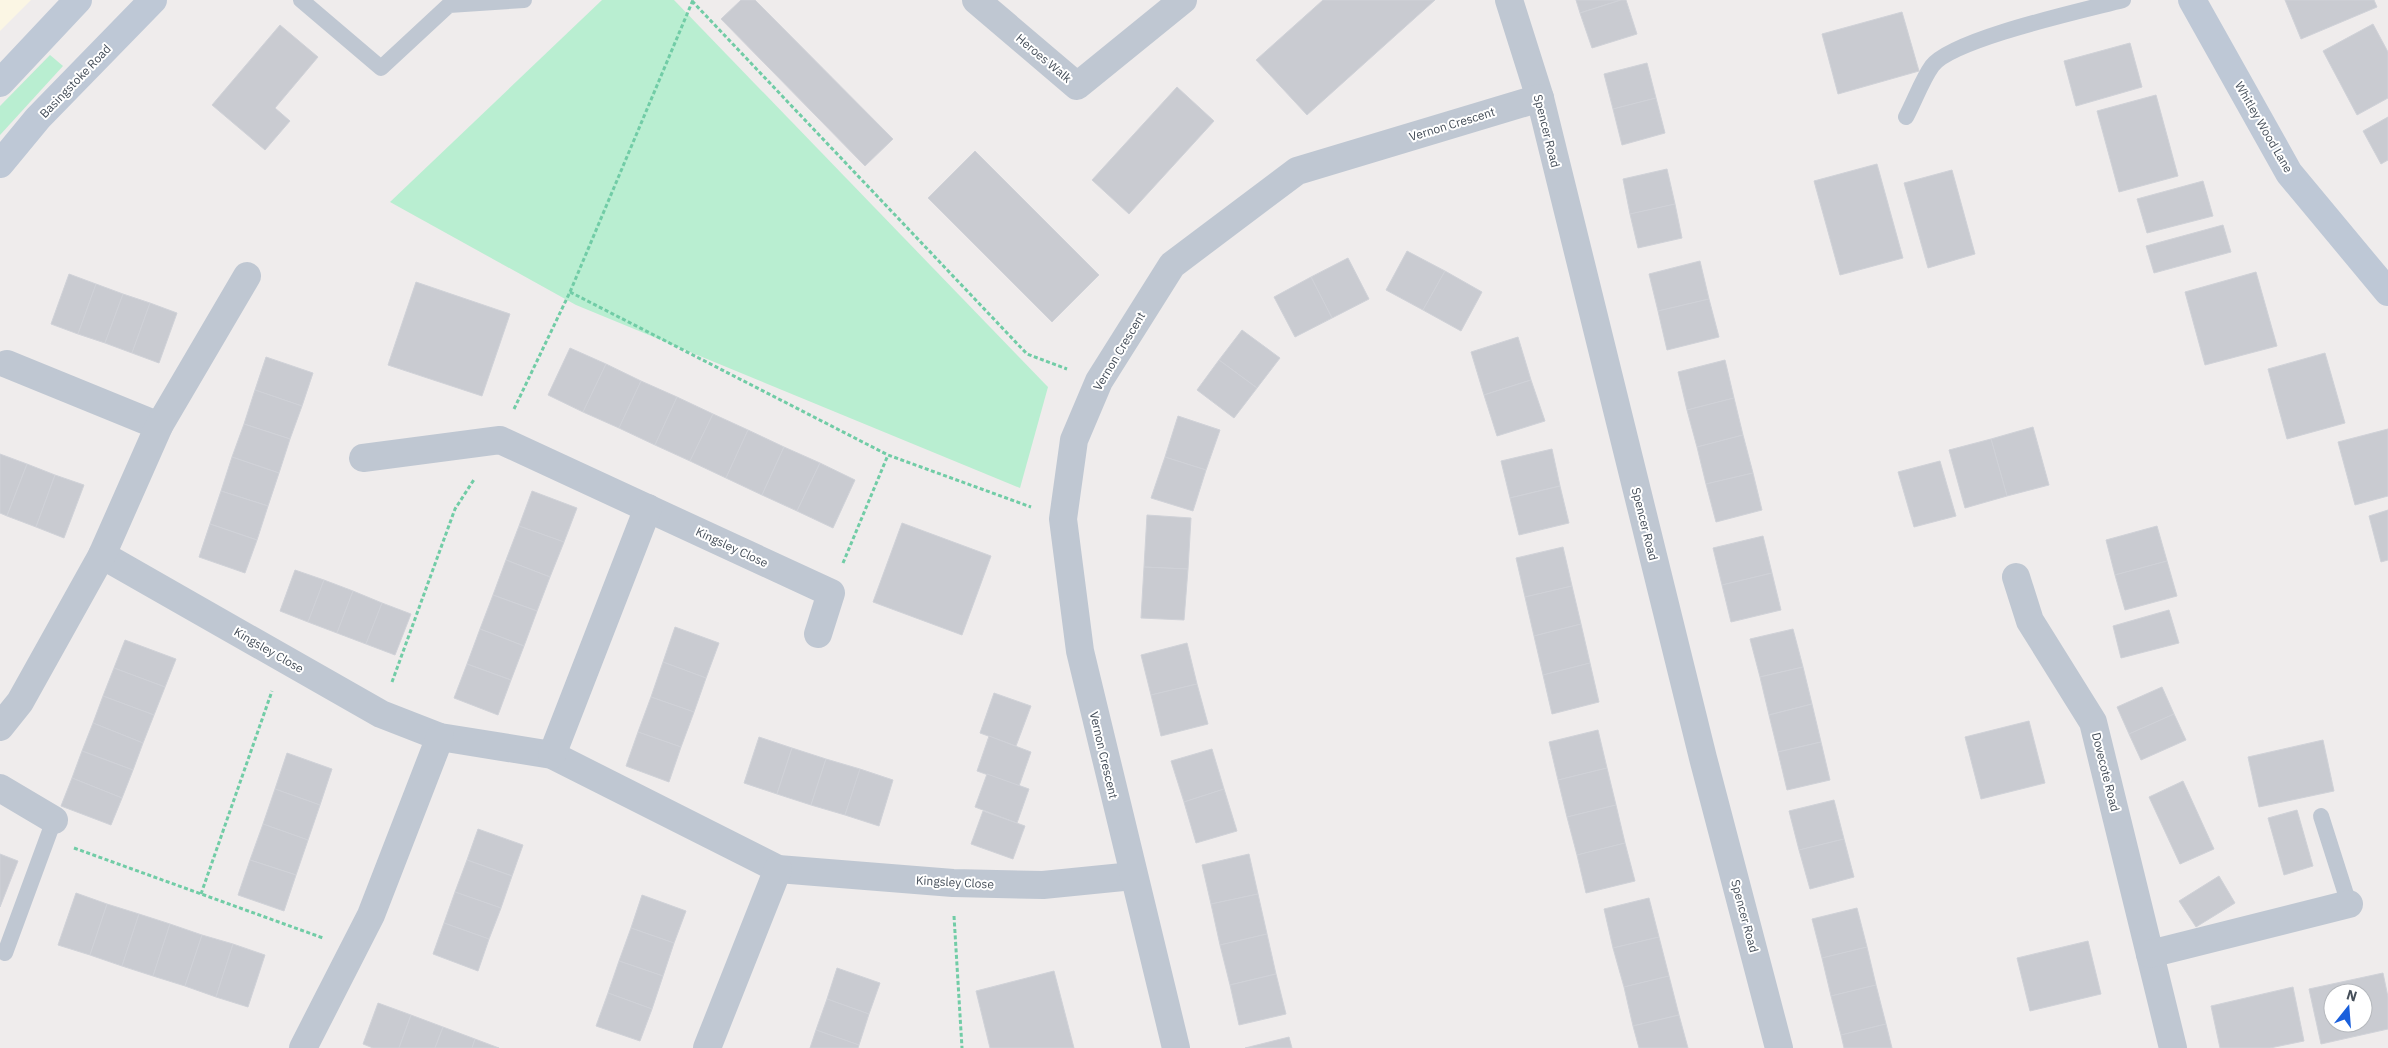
<svg xmlns="http://www.w3.org/2000/svg" width="2388" height="1048" font-family="'IBM Plex Sans',sans-serif">
<style>
.commercial{fill:#fbf6e4}
.green{fill:#b9eed1}
.building{fill:#c9cbd1;stroke:#d0d2d8;fill-rule:evenodd}
.lines{fill:none;stroke-linecap:round;stroke-linejoin:round}
.path{stroke:#71cca6;stroke-width:3;stroke-dasharray:4 2.5;stroke-linecap:butt}
.lane{stroke:#bfc7d2;stroke-width:16}
.street{stroke:#bfc7d2;stroke-width:28}
.secondary{stroke:#bec8d6;stroke-width:28}
.labels{text-anchor:middle;dominant-baseline:central;stroke-width:4;stroke-linejoin:round;paint-order:stroke}
.street-label{font-size:12px;fill:#454e59;stroke:#fff}
</style>
<rect width="100%" height="100%" fill="#efecec"/>
<path class="commercial" d="M0 0H31L0 31Z"/>
<g class="green">
<path d="M602 0H674L1048 387 1020 488 576 305 390 202Z"/>
<path d="M50 55 63 66 0 135V106Z"/>
</g>
<g class="building">
<path d="M741 0H755L893 139 865 166 721 19Z"/>
<path d="M1323 0H1435L1307 115 1256 60Z"/>
<path d="M1576 0H1621L1580 13Z"/>
<path d="M1621 0H1626L1637 34 1592 48 1580 13Z"/>
<path d="M2285 0H2374L2377 7 2301 39Z"/>
<path d="M1902 12 1919 71 1838 94 1822 34Z"/>
<path d="M2373 24 2388 52V98L2357 115 2323 51Z"/>
<path d="M280 25 318 57 275 108 290 121 265 150 212 105Z"/>
<path d="M2130 43 2142 87 2076 106 2064 61Z"/>
<path d="M1647 63 1656 98 1613 109 1604 74Z"/>
<path d="M1177 87 1214 121 1129 214 1092 180Z"/>
<path d="M2156 95 2178 176 2119 192 2097 111Z"/>
<path d="M1656 98 1665 133 1622 145 1613 109Z"/>
<path d="M2388 117V160L2381 164 2363 131Z"/>
<path d="M975 151 1099 275 1052 322 928 198Z"/>
<path d="M1877 164 1903 258 1840 275 1814 181Z"/>
<path d="M1667 169 1675 204 1630 214 1623 179Z"/>
<path d="M1952 170 1975 254 1928 268 1904 183Z"/>
<path d="M2203 181 2213 216 2147 233 2137 199Z"/>
<path d="M1675 204 1682 238 1638 248 1630 214Z"/>
<path d="M2223 225 2231 252 2154 273 2146 246Z"/>
<path d="M1407 251 1445 271 1423 310 1386 290Z"/>
<path d="M1348 258 1369 299 1332 318 1311 277Z"/>
<path d="M1700 261 1709 299 1658 311 1649 274Z"/>
<path d="M1445 271 1482 292 1461 331 1423 310Z"/>
<path d="M2256 272 2277 346 2205 365 2185 292Z"/>
<path d="M69 274 96 284 78 334 51 324Z"/>
<path d="M1311 277 1332 318 1295 337 1274 297Z"/>
<path d="M416 282 510 314 482 396 388 365Z"/>
<path d="M96 284 123 294 105 343 78 334Z"/>
<path d="M123 294 150 303 132 353 105 343Z"/>
<path d="M1709 299 1719 337 1667 350 1658 311Z"/>
<path d="M150 303 177 313 159 363 132 353Z"/>
<path d="M1242 330 1280 358 1257 388 1219 360Z"/>
<path d="M1518 337 1531 380 1484 395 1471 352Z"/>
<path d="M570 348 606 364 583 412 548 395Z"/>
<path d="M2325 353 2345 423 2287 439 2268 369Z"/>
<path d="M266 357 313 373 302 406 255 390Z"/>
<path d="M1219 360 1257 388 1234 418 1197 390Z"/>
<path d="M1725 360 1734 398 1687 410 1678 372Z"/>
<path d="M606 364 641 381 619 428 583 412Z"/>
<path d="M1531 380 1545 421 1497 436 1484 395Z"/>
<path d="M641 381 677 397 655 445 619 428Z"/>
<path d="M255 390 302 406 290 439 244 424Z"/>
<path d="M677 397 713 414 690 461 655 445Z"/>
<path d="M1734 398 1743 435 1697 447 1687 410Z"/>
<path d="M713 414 748 430 726 478 690 461Z"/>
<path d="M1178 416 1220 430 1206 470 1165 457Z"/>
<path d="M244 424 290 439 279 473 232 457Z"/>
<path d="M2033 427 2049 485 2007 496 1991 439Z"/>
<path d="M2388 429V496L2355 505 2338 442Z"/>
<path d="M748 430 784 447 762 495 726 478Z"/>
<path d="M1743 435 1753 473 1706 484 1697 447Z"/>
<path d="M1991 439 2007 496 1965 508 1949 450Z"/>
<path d="M784 447 820 463 797 511 762 495Z"/>
<path d="M1552 449 1560 486 1510 498 1501 461Z"/>
<path d="M0 454 27 464 7 516 0 513Z"/>
<path d="M232 457 279 473 268 506 221 491Z"/>
<path d="M1165 457 1206 470 1193 511 1151 498Z"/>
<path d="M1940 461 1956 516 1914 527 1898 472Z"/>
<path d="M820 463 855 480 833 528 797 511Z"/>
<path d="M27 464 55 475 36 527 7 516Z"/>
<path d="M1753 473 1762 510 1716 522 1706 484Z"/>
<path d="M55 475 84 485 64 538 36 527Z"/>
<path d="M1560 486 1569 523 1519 535 1510 498Z"/>
<path d="M221 491 268 506 257 540 210 524Z"/>
<path d="M532 491 577 508 564 542 519 526Z"/>
<path d="M2388 510V560L2381 562 2369 516Z"/>
<path d="M1147 515 1191 518 1188 569 1144 567Z"/>
<path d="M902 523 991 556 962 635 873 602Z"/>
<path d="M210 524 257 540 245 573 199 557Z"/>
<path d="M519 526 564 542 550 577 506 560Z"/>
<path d="M2157 526 2167 561 2115 575 2106 540Z"/>
<path d="M1763 536 1772 573 1722 585 1713 548Z"/>
<path d="M1563 547 1572 586 1525 597 1516 558Z"/>
<path d="M506 560 550 577 537 611 493 595Z"/>
<path d="M2167 561 2177 596 2125 610 2115 575Z"/>
<path d="M1144 567 1188 569 1184 620 1141 618Z"/>
<path d="M295 570 324 580 308 622 280 611Z"/>
<path d="M1772 573 1781 610 1731 622 1722 585Z"/>
<path d="M324 580 353 591 337 633 308 622Z"/>
<path d="M1572 586 1581 624 1534 636 1525 597Z"/>
<path d="M353 591 382 603 366 644 337 633Z"/>
<path d="M493 595 537 611 524 646 480 629Z"/>
<path d="M382 603 411 614 395 655 366 644Z"/>
<path d="M2169 610 2179 643 2121 658 2113 626Z"/>
<path d="M1581 624 1590 663 1543 675 1534 636Z"/>
<path d="M675 627 719 643 706 678 663 662Z"/>
<path d="M480 629 524 646 511 680 467 664Z"/>
<path d="M1793 629 1803 667 1760 677 1750 639Z"/>
<path d="M125 640 176 659 165 687 114 668Z"/>
<path d="M1187 643 1197 684 1151 695 1141 655Z"/>
<path d="M663 662 706 678 694 712 651 697Z"/>
<path d="M1590 663 1599 702 1552 714 1543 675Z"/>
<path d="M467 664 511 680 498 715 454 698Z"/>
<path d="M1803 667 1812 704 1769 715 1760 677Z"/>
<path d="M114 668 165 687 154 715 103 696Z"/>
<path d="M1197 684 1208 724 1161 736 1151 695Z"/>
<path d="M2162 687 2174 714 2129 734 2117 707Z"/>
<path d="M994 693 1031 706 1016 746 980 733Z"/>
<path d="M103 696 154 715 143 743 93 723Z"/>
<path d="M651 697 694 712 681 747 638 732Z"/>
<path d="M1812 704 1821 742 1778 752 1769 715Z"/>
<path d="M2174 714 2186 740 2141 760 2129 734Z"/>
<path d="M2029 721 2045 783 1981 799 1965 737Z"/>
<path d="M93 723 143 743 133 770 82 751Z"/>
<path d="M1598 730 1607 768 1558 780 1549 742Z"/>
<path d="M638 732 681 747 669 782 626 766Z"/>
<path d="M989 736 1031 752 1019 786 977 771Z"/>
<path d="M759 737 792 748 777 794 744 783Z"/>
<path d="M2323 740 2334 791 2259 807 2248 757Z"/>
<path d="M1821 742 1830 780 1787 790 1778 752Z"/>
<path d="M792 748 826 759 811 805 777 794Z"/>
<path d="M1212 749 1224 789 1184 802 1171 761Z"/>
<path d="M82 751 133 770 122 798 72 778Z"/>
<path d="M287 753 332 769 320 805 275 789Z"/>
<path d="M826 759 860 769 845 815 811 805Z"/>
<path d="M1607 768 1616 805 1567 817 1558 780Z"/>
<path d="M860 769 893 780 879 826 845 815Z"/>
<path d="M987 774 1029 789 1017 823 975 807Z"/>
<path d="M72 778 122 798 111 825 61 806Z"/>
<path d="M2183 781 2214 849 2180 864 2149 797Z"/>
<path d="M275 789 320 805 308 840 263 824Z"/>
<path d="M1224 789 1237 831 1196 843 1184 802Z"/>
<path d="M1834 800 1844 839 1799 850 1789 811Z"/>
<path d="M1616 805 1625 843 1577 855 1567 817Z"/>
<path d="M2297 810 2313 866 2284 875 2268 818Z"/>
<path d="M983 811 1025 826 1013 859 971 844Z"/>
<path d="M263 824 308 840 296 875 250 860Z"/>
<path d="M478 829 523 845 512 876 467 860Z"/>
<path d="M1844 839 1854 877 1810 889 1799 850Z"/>
<path d="M1625 843 1635 881 1586 893 1577 855Z"/>
<path d="M0 854 18 861 0 907Z"/>
<path d="M1249 854 1258 894 1211 904 1202 865Z"/>
<path d="M250 860 296 875 284 911 238 895Z"/>
<path d="M467 860 512 876 501 908 455 892Z"/>
<path d="M2219 876 2235 903 2196 927 2179 901Z"/>
<path d="M455 892 501 908 489 939 444 923Z"/>
<path d="M76 893 107 904 90 955 58 945Z"/>
<path d="M1258 894 1267 934 1220 945 1211 904Z"/>
<path d="M642 895 686 911 674 943 631 928Z"/>
<path d="M1649 898 1659 937 1613 948 1604 909Z"/>
<path d="M107 904 139 914 122 966 90 955Z"/>
<path d="M1857 908 1867 947 1822 958 1812 919Z"/>
<path d="M139 914 170 924 153 976 122 966Z"/>
<path d="M444 923 489 939 478 971 433 954Z"/>
<path d="M170 924 202 935 185 986 153 976Z"/>
<path d="M631 928 674 943 663 976 619 961Z"/>
<path d="M1267 934 1276 974 1230 985 1220 945Z"/>
<path d="M202 935 233 944 216 997 185 986Z"/>
<path d="M1659 937 1669 976 1624 987 1613 948Z"/>
<path d="M2088 941 2101 994 2030 1011 2017 958Z"/>
<path d="M233 944 265 955 248 1007 216 997Z"/>
<path d="M1867 947 1876 985 1831 996 1822 958Z"/>
<path d="M619 961 663 976 652 1009 608 993Z"/>
<path d="M837 968 880 983 869 1014 827 999Z"/>
<path d="M1054 971 1074 1048H990L976 991Z"/>
<path d="M2383 973 2388 997V1029L2321 1044 2309 989ZM2333 993H2363V1023H2333Z"/>
<path d="M1276 974 1286 1014 1239 1025 1230 985Z"/>
<path d="M1669 976 1679 1015 1633 1026 1624 987Z"/>
<path d="M1876 985 1886 1024 1841 1035 1831 996Z"/>
<path d="M2293 987 2304 1041 2270 1048H2220L2211 1006Z"/>
<path d="M608 993 652 1009 640 1041 596 1026Z"/>
<path d="M827 999 869 1014 859 1045 816 1030Z"/>
<path d="M378 1003 411 1015 399 1048H373L363 1044Z"/>
<path d="M411 1015 443 1027 435 1048H399Z"/>
<path d="M1679 1015 1688 1048H1639L1633 1026Z"/>
<path d="M1886 1024 1892 1048H1844L1841 1035Z"/>
<path d="M443 1027 475 1039 472 1048H435Z"/>
<path d="M816 1030 859 1045 858 1048H810Z"/>
<path d="M1289 1037 1292 1048H1245Z"/>
<path d="M475 1039 499 1048H472Z"/>
</g>
<g class="lines">
<g class="path">
<path d="M692 1 1027 354 1067 369"/>
<path d="M570 292 888 455 1031 507"/>
<path d="M514 409 570 292 693 0"/>
<path d="M843 563 888 455"/>
<path d="M392 682 455 509 475 478"/>
<path d="M74 848 323 938"/>
<path d="M201 894 272 691"/>
<path d="M954 916 962 1048"/>
</g>
<g class="lane">
<path d="M301 0 381 68 449 5 524 0"/>
<path d="M1906 117C1915 100 1922 80 1932 66 1952 39 2085 10 2123 0"/>
<path d="M2321 816 2349 904"/>
<path d="M5 953 54 820"/>
</g>
<g class="street">
<path d="M976 0 1077 86 1183 0"/>
<path d="M1509 0 1540 98 1703 758 1779 1048"/>
<path d="M7 364 159 426"/>
<path d="M363 458 500 440 831 593 818 634"/>
<path d="M102 555 381 714 440 737 552 755 778 869 953 883 1043 885 1133 876"/>
<path d="M2016 577 2030 621 2093 722 2173 1048"/>
<path d="M0 727 20 702 102 555 159 426 247 276"/>
<path d="M552 755 648 508"/>
<path d="M0 788 54 820"/>
<path d="M2150 954 2349 904"/>
<path d="M303 1048 371 915 440 737"/>
<path d="M707 1048 778 869"/>
<path d="M1176 1048 1080 651 1063 519 1074 440 1099 381 1172 265 1297 171 1540 98"/>
</g>
<g class="secondary">
<path d="M2192 0 2289 173 2388 292"/>
<path d="M0 83 78 0"/>
<path d="M0 164 38 118 153 0"/>
</g>
</g>
<g class="labels">
<g class="street-label">
<text transform="translate(1044 58) rotate(40)">Heroes Walk</text>
<text transform="translate(75 81) rotate(-46)">Basingstoke Road</text>
<text transform="translate(1452 124) rotate(-17)">Vernon Crescent</text>
<text transform="translate(2264 127) rotate(60)">Whitley Wood Lane</text>
<text transform="translate(1547 131) rotate(76)">Spencer Road</text>
<text transform="translate(1119 351) rotate(-59)">Vernon Crescent</text>
<text transform="translate(1645 524) rotate(76)">Spencer Road</text>
<text transform="translate(732 547) rotate(25)">Kingsley Close</text>
<text transform="translate(269 650) rotate(30)">Kingsley Close</text>
<text transform="translate(1104 755) rotate(77)">Vernon Crescent</text>
<text transform="translate(2106 772) rotate(76)">Dovecote Road</text>
<text transform="translate(955 882) rotate(3)">Kingsley Close</text>
<text transform="translate(1745 916) rotate(75)">Spencer Road</text>
</g>
</g>
<g transform="translate(2348 1008) rotate(17)"><circle r="24" fill="#ffffff" stroke="#b5b8bd"/>
<path d="M0-4L9 19L0 12L-9 19Z" fill="#195fdc"/>
<text y="-8" font-size="14" font-weight="bold" text-anchor="middle" fill="#454e59">N</text>
</g>
</svg>
